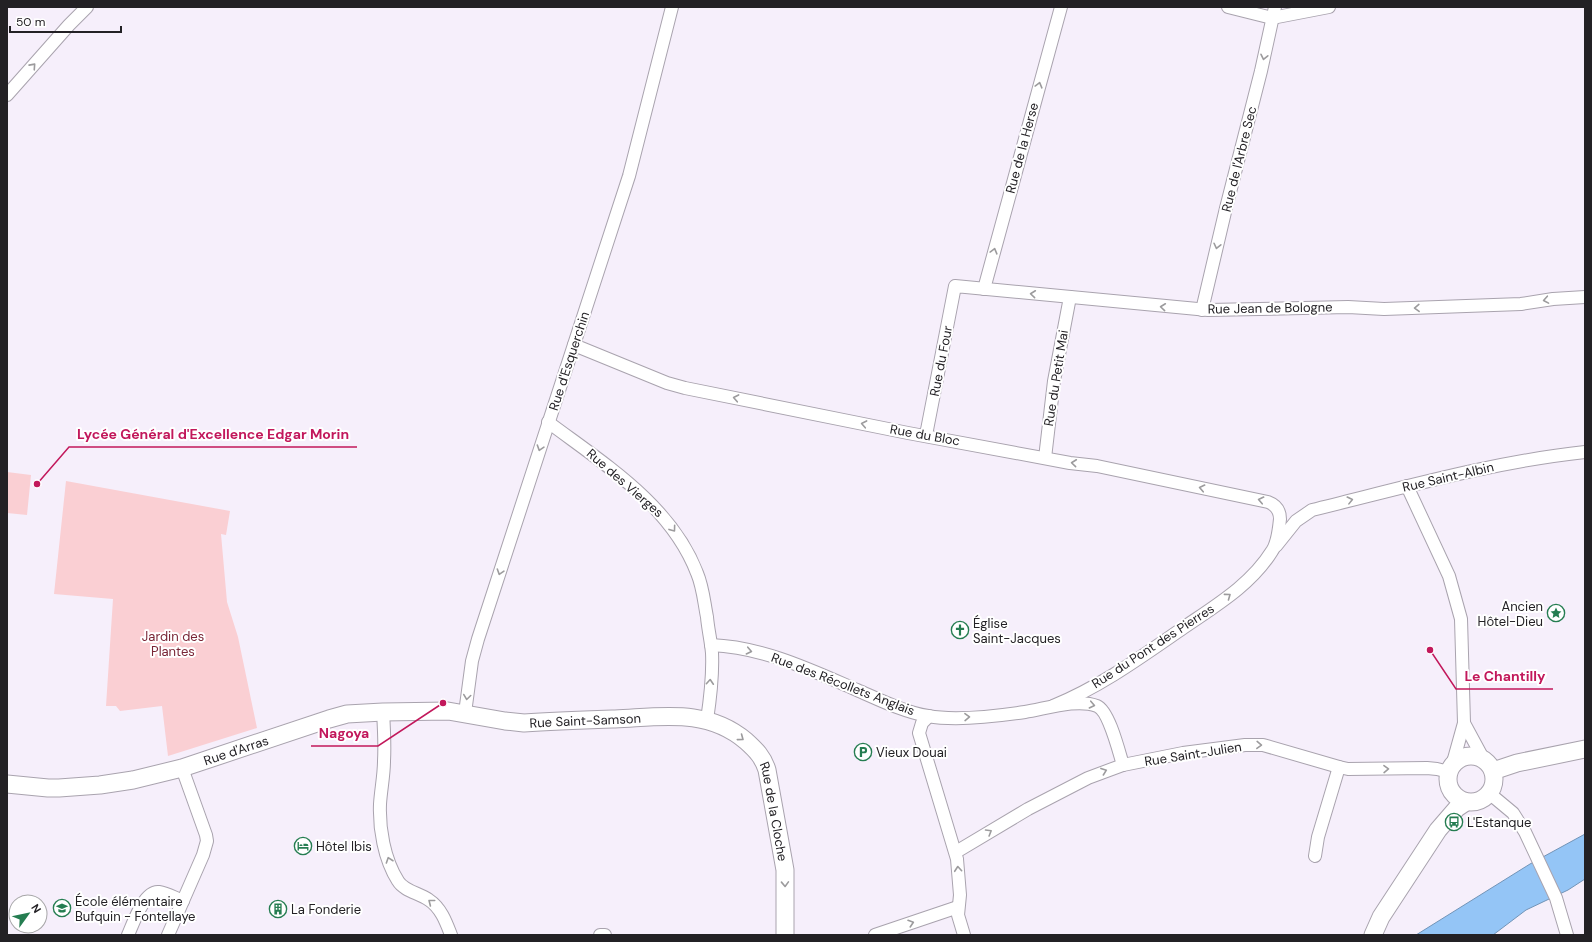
<svg xmlns="http://www.w3.org/2000/svg" width="1592" height="942" font-family="'DM Sans',sans-serif">
<style>
.green{fill:#facfd3}
.water{fill:#94c5f6;stroke:#7294b7}
.lines{fill:none;stroke-linecap:round;stroke-linejoin:round}
.street-casing{stroke:#a9a3ae;stroke-width:14}
.secondary-casing{stroke:#a9a3ae;stroke-width:19}
.street{stroke:#fff;stroke-width:12}
.secondary{stroke:#fff;stroke-width:17}
.oneway{stroke:#9c9b9d}
.labels{text-anchor:middle;dominant-baseline:central;stroke-width:4;stroke-linejoin:round;paint-order:stroke}
.street-label{font-size:13px;fill:#232125;stroke:#fff}
.poi-label{font-size:13px;fill:#232125;stroke:#fff;text-anchor:start}
.park-label{font-size:13px;fill:#792536;stroke:#fff}
.leader{fill:none;stroke:#c2185b;stroke-width:1.5}
.callout-dot{fill:#c2185b;stroke:#fff;stroke-width:1.5}
.callout-label{font-size:14px;text-anchor:middle;font-weight:bold;fill:#c2185b;stroke:#fff;stroke-width:4;stroke-linejoin:round;paint-order:stroke}
</style>
<rect width="100%" height="100%" fill="#f6effb"/>
<g class="green">
<path d="M7 472 31 475 27 515 7 513Z"/>
<path d="M66 481 230 511 226 535 221 534 227 602 238 637 257 728 168 756 162 706 120 711 116 706H106L113 599 54 594Z"/>
</g>
<path class="water" d="M1585 834V879L1568 890 1526 910 1493 935H1416L1530 864Z"/>
<g class="lines">
<defs>
<g id="street">
<path d="M1228 7 1272 18 1329 7"/>
<path d="M7 95 69 25 87 7"/>
<path d="M984 289 1061 7"/>
<path d="M1202 310 1226 208 1261 71 1275 7"/>
<path d="M574 345 667 383 685 388 908 433 1070 463 1097 466 1268 502C1276 505 1280 511 1280 519 1279 529 1277 544 1272 551 1251 585 1215 606 1183 628 1141 657 1100 687 1053 706"/>
<path d="M548 422C604 464 671 505 697 573 703 587 704 602 707 617 708 629 711 641 712 653 713 674 710 700 707 720"/>
<path d="M926 435 955 286 1208 310 1348 307 1384 309 1521 304 1553 299 1585 297"/>
<path d="M1045 458 1054 381 1070 297"/>
<path d="M1407 486 1449 576 1461 619 1464 723 1452 766"/>
<path d="M1276 546 1296 521 1312 510C1402 488 1492 462 1585 452"/>
<path d="M711 645C763 647 811 670 857 690 880 700 904 712 928 716 955 721 998 716 1025 712 1045 709 1077 698 1097 706 1109 711 1119 752 1123 765"/>
<path d="M383 712C384 728 385 744 384 761 384 775 381 789 380 804 379 828 384 859 398 881 404 891 419 893 429 900 441 908 446 922 451 935"/>
<path d="M465 713 472 661 478 639 629 176 672 7"/>
<path d="M929 716 922 723 919 733 957 859 960 895 958 915 964 935"/>
<path d="M1464 723 1484 760"/>
<path d="M1489 793 1513 813 1525 832 1556 898 1567 935"/>
<path d="M956 852 1028 809 1088 778 1123 765 1183 753 1245 745H1263L1339 767 1348 769 1427 768 1437 769 1449 772"/>
<path d="M1315 856 1318 837 1339 767"/>
<path d="M128 935C133 924 144 890 159 892 167 893 175 898 183 901"/>
<path d="M168 935 203 855 207 841 206 835 182 768"/>
<path d="M600 935H605"/>
<path d="M875 935 958 907"/>
</g>
<g id="secondary">
<circle cx="1471" cy="779" r="23"/>
<path d="M1493 771 1517 763 1585 749"/>
<path id="s1" d="M7 784 48 788H59L100 785 133 780 182 768 329 719 347 714 383 712 448 711 505 721 524 723C554 721 585 720 615 719 662 717 707 708 746 741 756 750 763 757 767 770L785 870V935"/>
<path d="M1373 935 1381 917 1438 830 1457 808 1466 802"/>
</g>
</defs>
<use href="#street" class="street-casing"/>
<use href="#secondary" class="secondary-casing"/>
<use href="#street" class="street"/>
<use href="#secondary" class="secondary"/>
</g>
<defs><path id="oneway-chevron" d="M-2-3.5L2.5 0L-2 3.5" fill="none" stroke-width="1.6" stroke-linecap="round" stroke-linejoin="round"/></defs>
<g class="oneway">
<use href="#oneway-chevron" transform="translate(1264 57) rotate(102)"/>
<use href="#oneway-chevron" transform="translate(33 66) rotate(-48)"/>
<use href="#oneway-chevron" transform="translate(1039 85) rotate(-75)"/>
<use href="#oneway-chevron" transform="translate(1217 246) rotate(103)"/>
<use href="#oneway-chevron" transform="translate(994 251) rotate(-75)"/>
<use href="#oneway-chevron" transform="translate(1033 294) rotate(-174)"/>
<use href="#oneway-chevron" transform="translate(1546 300) rotate(170)"/>
<use href="#oneway-chevron" transform="translate(1163 307) rotate(-174)"/>
<use href="#oneway-chevron" transform="translate(1417 308) rotate(178)"/>
<use href="#oneway-chevron" transform="translate(736 398) rotate(-169)"/>
<use href="#oneway-chevron" transform="translate(864 424) rotate(-169)"/>
<use href="#oneway-chevron" transform="translate(540 448) rotate(108)"/>
<use href="#oneway-chevron" transform="translate(1074 463) rotate(-174)"/>
<use href="#oneway-chevron" transform="translate(1202 488) rotate(-168)"/>
<use href="#oneway-chevron" transform="translate(1261 500) rotate(-168)"/>
<use href="#oneway-chevron" transform="translate(1350 500) rotate(-14)"/>
<use href="#oneway-chevron" transform="translate(673 529) rotate(54)"/>
<use href="#oneway-chevron" transform="translate(500 572) rotate(108)"/>
<use href="#oneway-chevron" transform="translate(1228 596) rotate(-36)"/>
<use href="#oneway-chevron" transform="translate(749 651) rotate(12)"/>
<use href="#oneway-chevron" transform="translate(710 682) rotate(-86)"/>
<use href="#oneway-chevron" transform="translate(467 697) rotate(98)"/>
<use href="#oneway-chevron" transform="translate(1092 705) rotate(12)"/>
<use href="#oneway-chevron" transform="translate(967 717) rotate(-1)"/>
<use href="#oneway-chevron" transform="translate(741 738) rotate(37)"/>
<use href="#oneway-chevron" transform="translate(1259 745) rotate(2)"/>
<use href="#oneway-chevron" transform="translate(1386 769) rotate(-1)"/>
<use href="#oneway-chevron" transform="translate(1104 771) rotate(-20)"/>
<use href="#oneway-chevron" transform="translate(989 832) rotate(-31)"/>
<use href="#oneway-chevron" transform="translate(389 860) rotate(-109)"/>
<use href="#oneway-chevron" transform="translate(958 869) rotate(-95)"/>
<use href="#oneway-chevron" transform="translate(785 884) rotate(88)"/>
<use href="#oneway-chevron" transform="translate(431 902) rotate(-142)"/>
<use href="#oneway-chevron" transform="translate(911 923) rotate(-18)"/>
</g>
<defs>
<symbol id="sight-ring" viewBox="-11 -11 22 22"><circle r="9.5" fill="#fff" stroke="#257d51" stroke-width="1.5"/><path d="M0-6L1.8-2.2L6-1.7L2.9 1.2L3.7 5.4L0 3.3L-3.7 5.4L-2.9 1.2L-6-1.7L-1.8-2.2Z" fill="#257d51"/></symbol>
<symbol id="church-ring" viewBox="-11 -11 22 22"><circle r="9.5" fill="#fff" stroke="#257d51" stroke-width="1.5"/><path d="M-1.2-6h2.4v3.5h3.3v2.4h-3.3V6h-2.4V-.1h-3.3v-2.4h3.3Z" fill="#257d51"/></symbol>
<symbol id="parking-ring" viewBox="-11 -11 22 22"><circle r="9.5" fill="#fff" stroke="#257d51" stroke-width="1.5"/><path d="M-3.5-5.5H1a3.5 3.5 0 0 1 0 7H-1V5.5H-3.5ZM-1-3.4V-.6H.8a1.4 1.4 0 0 0 0-2.8Z" fill="#257d51"/></symbol>
<symbol id="bus-ring" viewBox="-11 -11 22 22"><circle r="9.5" fill="#fff" stroke="#257d51" stroke-width="1.5"/><path d="M-5-6H5V4H4V6H2V4H-2V6H-4V4H-5ZM-3.5-4V0h7V-4ZM-3.5 1.2v1.5H-2V1.2ZM2 1.2v1.5H3.5V1.2Z" fill="#257d51"/></symbol>
<symbol id="hotel-ring" viewBox="-11 -11 22 22"><circle r="9.5" fill="#fff" stroke="#257d51" stroke-width="1.5"/><path d="M-6-4.5h1.5V1H6V5H4.5V3h-9V5H-6ZM-4 0a1.8 1.8 0 1 1 3.6 0ZM.5 0V-2.5h3Q6-2.5 6 0Z" fill="#257d51"/></symbol>
<symbol id="school-ring" viewBox="-11 -11 22 22"><circle r="9.5" fill="#fff" stroke="#257d51" stroke-width="1.5"/><path d="M0-5L7-2L0 1L-7-2ZM-4 1L0 2.5L4 1V4Q0 6-4 4Z" fill="#257d51"/></symbol>
<symbol id="building-ring" viewBox="-11 -11 22 22"><circle r="9.5" fill="#fff" stroke="#257d51" stroke-width="1.5"/><path d="M-4-6H4V6H1V3H-1V6H-4ZM-2.5-4.3h1.7v1.8h-1.7ZM.8-4.3h1.7v1.8H.8ZM-2.5-1h1.7V.8h-1.7ZM.8-1h1.7V.8H.8Z" fill="#257d51"/></symbol>
</defs>
<g fill-rule="evenodd">
<use href="#sight-ring" x="1546" y="603" width="20" height="20"/>
<use href="#church-ring" x="950" y="620" width="20" height="20"/>
<use href="#parking-ring" x="853" y="742" width="20" height="20"/>
<use href="#bus-ring" x="1444" y="812" width="20" height="20"/>
<use href="#hotel-ring" x="293" y="836" width="20" height="20"/>
<use href="#school-ring" x="52" y="898" width="20" height="20"/>
<use href="#building-ring" x="268" y="899" width="20" height="20"/>
</g>
<g class="labels">
<g class="street-label">
<text transform="translate(1022 148) rotate(-75)">Rue de la Herse</text>
<text transform="translate(1239 159) rotate(-76)">Rue de l'Arbre Sec</text>
<text transform="translate(1270 308) rotate(-1)">Rue Jean de Bologne</text>
<text transform="translate(569 361) rotate(-72)">Rue d'Esquerchin</text>
<text transform="translate(941 361) rotate(-79)">Rue du Four</text>
<text transform="translate(1056 378) rotate(-81)">Rue du Petit Mai</text>
<text transform="translate(925 435) rotate(10)">Rue du Bloc</text>
<text transform="translate(1448 477) rotate(-13)">Rue Saint-Albin</text>
<text transform="translate(625 483) rotate(41)">Rue des Vierges</text>
<text transform="translate(1153 646) rotate(-33)">Rue du Pont des Pierres</text>
<text transform="translate(843 684) rotate(21)">Rue des Récollets Anglais</text>
<text stroke="none"><textPath href="#s1" startOffset="590">Rue Saint-Samson</textPath></text>
<text stroke="none"><textPath href="#s1" startOffset="234">Rue d'Arras</textPath></text>
<text transform="translate(1193 754) rotate(-9)">Rue Saint-Julien</text>
<text stroke="none"><textPath href="#s1" startOffset="835">Rue de la Cloche</textPath></text>
</g>
<g class="poi-label">
<text x="1543" y="606" text-anchor="end">Ancien<tspan x="1543" dy="15">Hôtel-Dieu</tspan></text>
<text x="973" y="623">Église<tspan x="973" dy="15">Saint-Jacques</tspan></text>
<text x="876" y="752">Vieux Douai</text>
<text x="1467" y="822">L'Estanque</text>
<text x="316" y="846">Hôtel Ibis</text>
<text x="75" y="901">École élémentaire<tspan x="75" dy="15">Bufquin - Fontellaye</tspan></text>
<text x="291" y="909">La Fonderie</text>
</g>
<g class="park-label">
<text x="173" y="636">Jardin des<tspan x="173" dy="15">Plantes</tspan></text>
</g>
</g>
<path class="leader" d="M37 484L69 447H357M1430 650L1456 689H1553M443 703L378 746H311"/>
<g class="callout-dot">
<circle cx="37" cy="484" r="4"/>
<circle cx="1430" cy="650" r="4"/>
<circle cx="443" cy="703" r="4"/>
</g>
<g class="callout-label">
<text x="213" y="439">Lycée Général d'Excellence Edgar Morin</text>
<text x="1505" y="681">Le Chantilly</text>
<text x="344" y="738">Nagoya</text>
</g>
<rect width="1592" height="942" fill="none" stroke="#232125" stroke-width="16"/>
<g transform="translate(28 914) rotate(57)"><circle r="19" fill="#ffffff" stroke="#a7a6a8"/>
<path d="M0-3L7 15L0 10L-7 15Z" fill="#257d51"/>
<text y="-6" font-size="11" font-weight="bold" text-anchor="middle" fill="#232125">N</text>
</g>
<path d="M10 26v6h111v-6" fill="none" stroke="#232125" stroke-width="2"/>
<text x="16" y="26" font-size="12" fill="#232125" stroke="#ffffff" stroke-width="3" paint-order="stroke">50 m</text>
</svg>
